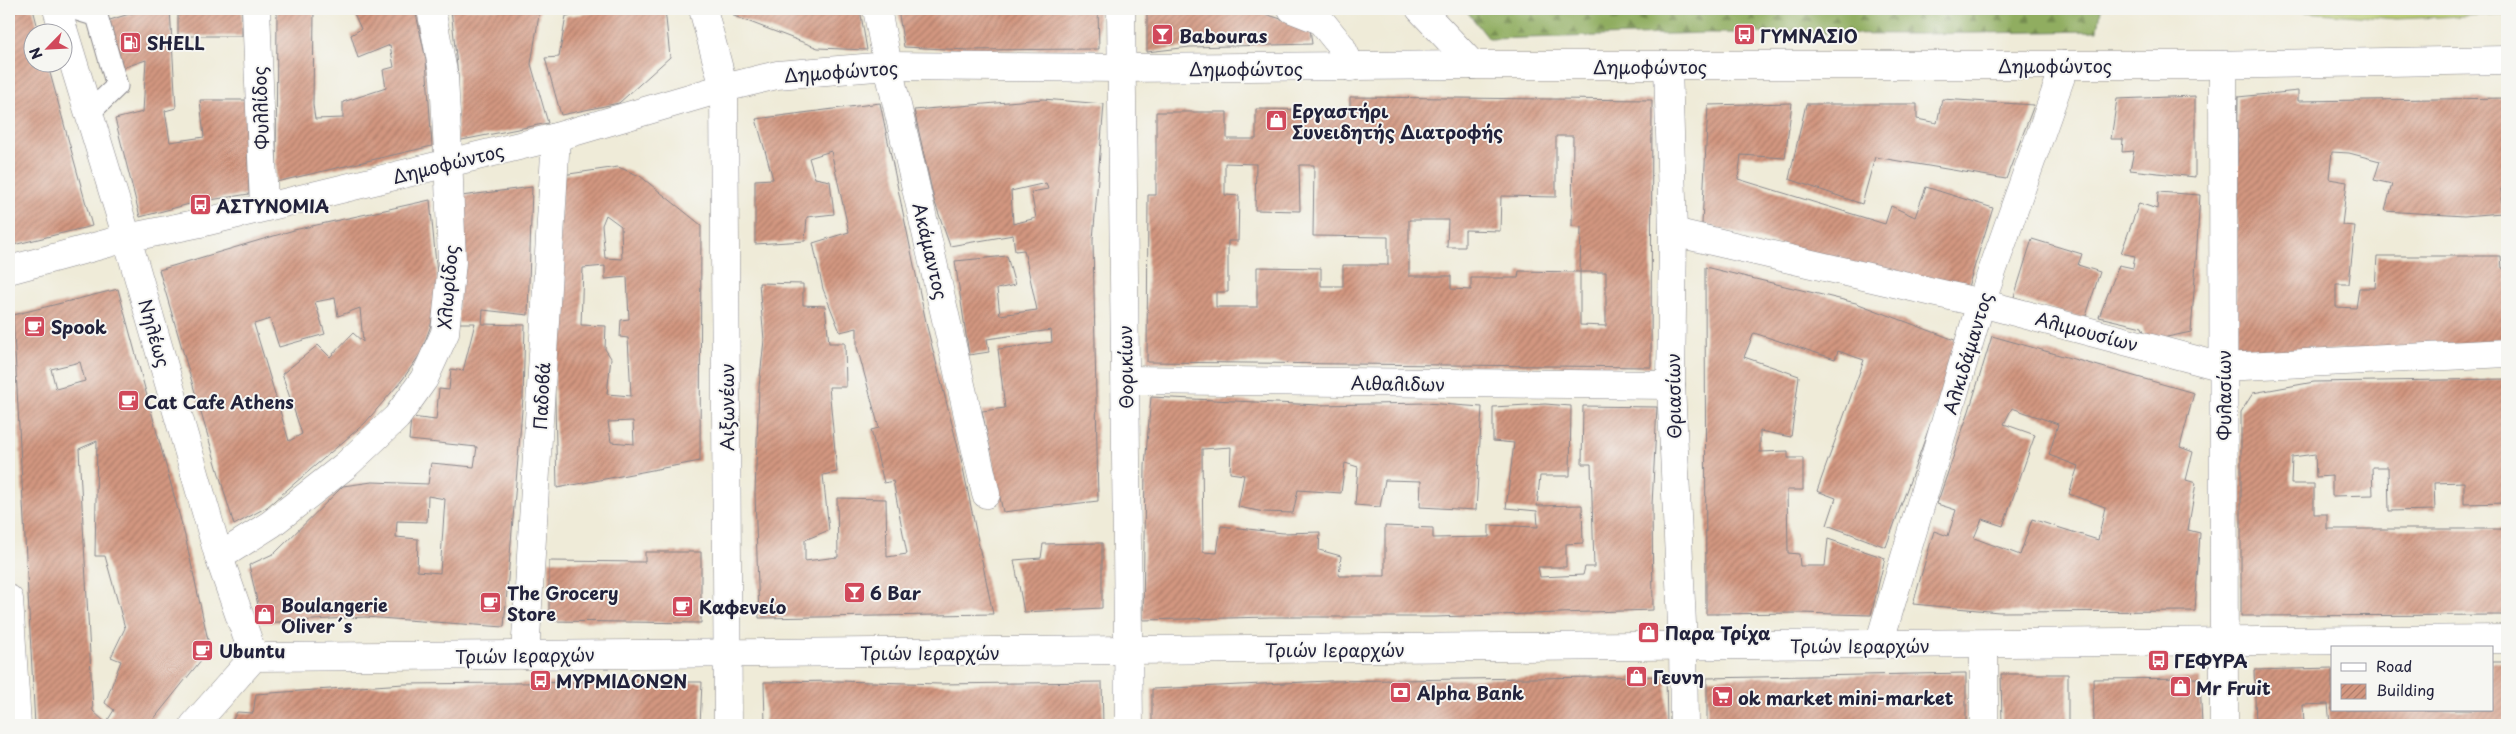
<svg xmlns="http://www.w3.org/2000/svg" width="2516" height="734" font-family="'Playpen Sans',sans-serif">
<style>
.green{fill:#b6c96d;stroke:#6c7654}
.forest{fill:url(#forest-firs);stroke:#59684e}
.building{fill:url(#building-hatch);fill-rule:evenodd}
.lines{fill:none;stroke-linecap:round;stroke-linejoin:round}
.service-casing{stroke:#88868a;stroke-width:23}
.minor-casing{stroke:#88868a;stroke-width:29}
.tertiary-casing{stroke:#88868a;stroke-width:29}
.service{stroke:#fff;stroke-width:21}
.minor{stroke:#fff;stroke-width:28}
.tertiary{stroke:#fff;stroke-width:28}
.labels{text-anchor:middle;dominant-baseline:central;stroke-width:4;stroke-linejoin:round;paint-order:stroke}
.poi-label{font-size:18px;font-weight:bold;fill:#22223b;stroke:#f6f6f2;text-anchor:start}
.street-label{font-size:18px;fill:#22223b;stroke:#f6f6f2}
</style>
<defs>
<pattern id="forest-firs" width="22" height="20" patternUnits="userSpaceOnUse" patternTransform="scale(1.25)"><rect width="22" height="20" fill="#90ad60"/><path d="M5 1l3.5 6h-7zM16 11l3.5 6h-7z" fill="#758c50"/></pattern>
<pattern id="building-hatch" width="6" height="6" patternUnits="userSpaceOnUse" patternTransform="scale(1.25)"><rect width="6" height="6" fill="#d39780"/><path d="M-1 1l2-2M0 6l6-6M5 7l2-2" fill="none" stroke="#ab7b6a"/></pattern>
</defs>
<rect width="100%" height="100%" fill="#f6f6f2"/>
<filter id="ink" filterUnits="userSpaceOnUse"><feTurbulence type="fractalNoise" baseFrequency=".02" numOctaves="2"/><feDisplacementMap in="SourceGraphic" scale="10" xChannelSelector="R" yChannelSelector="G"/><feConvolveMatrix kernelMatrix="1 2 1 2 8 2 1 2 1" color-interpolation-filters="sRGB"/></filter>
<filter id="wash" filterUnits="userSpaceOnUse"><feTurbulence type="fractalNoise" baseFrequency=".0096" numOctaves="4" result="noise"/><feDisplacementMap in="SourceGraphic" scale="20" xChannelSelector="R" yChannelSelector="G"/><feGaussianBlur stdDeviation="1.12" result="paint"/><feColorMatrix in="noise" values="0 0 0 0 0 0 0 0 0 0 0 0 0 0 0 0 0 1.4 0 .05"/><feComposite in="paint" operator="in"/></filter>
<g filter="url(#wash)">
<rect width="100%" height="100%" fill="#efebd8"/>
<path class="green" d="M2297 9H2507V14L2396 19 2306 12Z"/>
<path class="forest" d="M1465 9H2101L2098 31 1919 34 1708 33 1489 39Z"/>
<g id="blocks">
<g class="building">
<path d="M9 9H33L39 32H32V62H47L92 226 9 246V166L15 164 9 142Z"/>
<path d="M145 9H170L176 108 165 111 170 142 204 137 200 100H246L249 194 197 202 140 217 115 119 143 112 146 60 113 71 97 24Z"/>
<rect x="178" y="9" width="64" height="27"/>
<path d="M277 9H314L313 105 315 119 343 118V102L386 88 383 70 394 67 390 45 358 58 351 35 361 29 352 9H415L426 60 432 146 276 182Z"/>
<path d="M451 9H540L531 64 548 123 457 141 458 76Z"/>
<path d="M604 9H665L670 57 619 103 561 115 545 58 559 57 566 16 605 11Z"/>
<path d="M734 9H860L867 50 818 48 734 16Z"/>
<path d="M898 9H1098L1099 49 968 50 904 47Z"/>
<path d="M1147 9H1249L1310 28 1312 44 1190 47 1147 52Z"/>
<path d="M2298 91V101L2507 98V189H2501L2502 213 2464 216 2385 211 2392 184 2374 180 2380 161 2349 153 2332 152 2329 179 2347 182 2342 225 2355 226 2349 284H2336V307L2356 308 2359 288H2375L2377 256H2501L2502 268 2507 269V343L2235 355 2238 97Z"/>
<path d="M2195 96V177L2130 170 2134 151 2122 152 2123 139H2111L2117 99Z"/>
<path d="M1350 97 1652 100 1651 367 1147 362 1148 195H1156V112H1227V139H1256V109L1350 110ZM1556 136H1573L1572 226 1581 227 1580 272H1606V326L1580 325V272L1519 271 1518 278H1471V290L1451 289V276H1409V220H1448L1447 247H1465V230L1500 231 1501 196 1556 197ZM1225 163 1256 164 1255 210 1300 211 1299 165H1314L1313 236 1388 237V265H1343V286H1321V268L1257 267V307H1216V292H1228V241H1238L1239 196 1225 195Z"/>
<path d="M1043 99 1104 104 1093 240 1098 501 1003 512 982 411 1005 408 998 349 1052 342 1051 330 987 339 989 352 969 355 955 261 1007 256 1015 285 997 289 1000 315 1037 310 1024 250 1015 251 1013 235 950 246 934 200 914 110ZM1046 183 1048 189 1031 192 1036 218 1013 224 1011 191Z"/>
<path d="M1942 99 2034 105 2006 179 1875 157 1862 204 1789 179 1806 104H1917V119L1937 123Z"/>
<path d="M880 103 927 327 962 463 993 614 759 618 755 493 759 387 764 340 759 283 803 284V305L825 306 829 343H845L846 387H829L837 472 823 475 829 530 805 540V561L838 557 837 498 886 499 887 557 907 554 893 481 884 483 871 430 879 428 857 347V328L840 332 823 289 813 243 849 232 831 151 809 158 815 178 830 181 834 214 807 217 805 241 755 244V180L773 179 756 119Z"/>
<path d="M1792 103 1785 158 1741 155 1738 179 1885 224 1891 206 1915 217 1926 187 1993 208 1967 290 1871 269 1702 224 1708 105Z"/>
<path d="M618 167 640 176 701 225 700 461 557 488 554 359 562 175ZM606 215 621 226 622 259 605 258 602 225ZM605 266V279L627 277 629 319 621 320 620 337 628 338 631 396 607 394 611 358 605 349 606 326 581 325 583 268ZM633 421 634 444 611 442 608 422Z"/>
<path d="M532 187 528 315 483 310 482 324 525 325 523 398 504 627 365 617 262 623 249 565 275 553 343 486 372 482 428 484 431 463 474 467 477 447 409 440 411 417 436 420 439 389 449 390 451 369 463 371 475 323H458L461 196ZM428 496 445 499 440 573 417 571 418 539 396 537 397 521 427 522Z"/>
<path d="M2158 192 2200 195 2195 277 2191 332 2148 341 2142 327 2099 317 2119 265 2133 268 2135 256 2121 253 2139 203 2157 209Z"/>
<path d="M430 200 438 285 431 325 421 353 403 379 365 423 267 507 234 525 159 270 294 230ZM335 298 338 316 360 308 363 342 353 333 330 357 318 345 282 374 302 434 289 441 254 324 270 319 279 347 325 334 315 302Z"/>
<path d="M2032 239 2082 254 2078 265 2100 272 2085 319 2014 297Z"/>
<path d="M1705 267 1856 303 1960 342 1886 547 1827 525 1836 498 1817 491 1864 360 1838 351 1835 359 1754 333 1744 357 1799 376 1791 437 1760 431V452L1788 451V458H1803V490H1787L1788 553 1799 554 1800 566H1825L1828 539 1885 558 1871 615 1800 613 1706 614Z"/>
<path d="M118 289 185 536 210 649 149 725H35L13 315ZM80 362 85 381 56 389 51 369ZM97 441 95 556H105L125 628 111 657 121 661 105 703 114 710 106 723 93 711 79 449Z"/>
<path d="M1992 336 2194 393 2180 447 2193 452 2186 480 2196 483 2188 530 2200 533 2195 611 1999 612 1913 604 1934 531 1948 536 1956 510 1937 504 1969 411ZM2012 408 2058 424 2049 455 2078 466 2069 494 2105 507 2098 540 2032 519 2020 555 1974 538 1982 519 2003 526 2035 435 2004 424Z"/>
<path d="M2507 379V503L2464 504V482L2434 483 2435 510 2389 511 2388 467H2372L2373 495 2332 496V476L2316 477 2315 454 2292 457 2291 484H2314V514H2327V529H2507V615L2241 616V412L2253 393 2314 382Z"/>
<path d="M1151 397 1318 405 1426 403 1482 407 1476 510 1420 507 1421 481 1385 480 1380 507 1355 505 1358 467 1345 463 1341 493 1298 490 1293 513 1264 512 1238 507 1244 475 1230 473 1231 447 1202 449 1203 552 1217 553 1221 526 1283 533 1320 532 1319 550 1341 556 1339 576H1385V526L1433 528V538L1489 537V525L1538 527 1537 511 1506 508 1514 443 1493 441V407L1545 404 1571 406 1570 476H1540L1537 506 1582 505 1583 543 1566 544V567H1538L1540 577 1583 575 1585 567H1594L1591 464H1582L1583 406 1657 407 1652 505 1653 610 1435 617H1270L1143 620 1145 466Z"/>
<path d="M1102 543V608L1024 612 1014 560 1041 558 1043 544Z"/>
<path d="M645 552H701V623L549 621V561L645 562Z"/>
<path d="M2492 662H2507V725H2330L2328 704 2303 705 2304 725H2256L2254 670 2332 668V710H2492Z"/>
<path d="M1966 673V725H1707V678Z"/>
<path d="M2001 674H2068V725H2002Z"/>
<path d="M1666 676 1667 725H1152V689L1329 681Z"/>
<path d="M2200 678 2202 725H2094L2093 679Z"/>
<path d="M838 681 940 684 1102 682 1103 725H765L764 682Z"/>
<path d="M618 682H702L700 725H230L237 712 253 713 256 694 404 684Z"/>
</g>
</g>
</g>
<g filter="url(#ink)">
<use href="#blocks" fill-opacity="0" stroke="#88868a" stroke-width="1"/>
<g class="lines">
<defs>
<path id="service" d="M74 9 97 16 117 86 89 113"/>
<g id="minor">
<path d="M256 9 264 207"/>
<path d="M703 9 724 88 728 725"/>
<path d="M877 9 888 66 986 494"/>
<path d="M1121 9 1129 725"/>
<path d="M1292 9 1320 20 1341 46 1351 67"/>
<path d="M1420 9 1473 65"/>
<path d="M2223 65 2224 725"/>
<path d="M1668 67 1673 232 1671 385 1683 646 1684 725"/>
<path d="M1673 232 1981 303 2223 367 2507 353"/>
<path d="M9 270 127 238 205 222 556 137 724 88 777 75 888 66 1121 68 1473 65H2203L2507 60"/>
<path d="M1126 380 1671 385"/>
<path d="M219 557 271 524 346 465 397 417 424 379 445 333 452 262 448 153 444 77 431 9"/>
<path d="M9 599 17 725"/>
<path d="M1879 644 1981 303 2065 65"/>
<path d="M525 655 556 137"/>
<path d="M1984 725V644"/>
</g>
<g id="tertiary">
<path d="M57 9 127 238 219 557 254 657"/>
<path d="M194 725 254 657 2507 639"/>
</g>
</defs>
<use href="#service" class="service-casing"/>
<use href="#minor" class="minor-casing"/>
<use href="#tertiary" class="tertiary-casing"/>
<use href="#service" class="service"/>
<use href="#minor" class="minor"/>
<use href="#tertiary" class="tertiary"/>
</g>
</g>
<defs>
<symbol id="bar-square" viewBox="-11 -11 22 22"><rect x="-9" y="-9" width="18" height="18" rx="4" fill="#d1495b" stroke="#f6f6f2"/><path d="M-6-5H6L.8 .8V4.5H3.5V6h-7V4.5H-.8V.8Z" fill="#fff"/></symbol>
<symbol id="bus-square" viewBox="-11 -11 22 22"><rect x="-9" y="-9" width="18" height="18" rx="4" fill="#d1495b" stroke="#f6f6f2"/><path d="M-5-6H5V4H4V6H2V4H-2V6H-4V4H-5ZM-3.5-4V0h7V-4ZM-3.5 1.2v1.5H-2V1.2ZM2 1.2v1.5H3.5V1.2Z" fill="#fff"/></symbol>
<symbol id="fuel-square" viewBox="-11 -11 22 22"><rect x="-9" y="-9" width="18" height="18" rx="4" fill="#d1495b" stroke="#f6f6f2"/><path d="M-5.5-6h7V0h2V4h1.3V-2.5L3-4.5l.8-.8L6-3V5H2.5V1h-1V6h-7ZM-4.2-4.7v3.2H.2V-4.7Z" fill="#fff"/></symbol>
<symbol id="shop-square" viewBox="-11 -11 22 22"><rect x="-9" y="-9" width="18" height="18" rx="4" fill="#d1495b" stroke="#f6f6f2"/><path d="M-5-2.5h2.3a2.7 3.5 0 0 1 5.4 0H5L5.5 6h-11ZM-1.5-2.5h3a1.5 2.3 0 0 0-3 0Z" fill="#fff"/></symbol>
<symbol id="cafe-square" viewBox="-11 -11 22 22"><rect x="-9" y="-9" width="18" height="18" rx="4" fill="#d1495b" stroke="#f6f6f2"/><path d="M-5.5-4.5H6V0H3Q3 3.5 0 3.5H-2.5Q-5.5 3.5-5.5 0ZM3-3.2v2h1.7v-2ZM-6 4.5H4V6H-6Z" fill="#fff"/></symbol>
<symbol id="bank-square" viewBox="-11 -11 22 22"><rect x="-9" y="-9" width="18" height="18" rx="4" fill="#d1495b" stroke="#f6f6f2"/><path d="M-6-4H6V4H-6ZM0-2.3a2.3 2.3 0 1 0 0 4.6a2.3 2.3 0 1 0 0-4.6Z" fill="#fff"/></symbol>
<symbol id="supermarket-square" viewBox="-11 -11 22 22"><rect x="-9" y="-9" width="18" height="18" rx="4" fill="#d1495b" stroke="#f6f6f2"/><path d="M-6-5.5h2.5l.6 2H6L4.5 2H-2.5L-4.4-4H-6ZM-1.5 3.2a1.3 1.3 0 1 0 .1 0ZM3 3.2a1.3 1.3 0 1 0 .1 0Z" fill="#fff"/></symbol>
</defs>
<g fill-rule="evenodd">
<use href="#bar-square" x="1150" y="22" width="25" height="25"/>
<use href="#bus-square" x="1732" y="22" width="25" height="25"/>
<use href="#fuel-square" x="118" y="30" width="25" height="25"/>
<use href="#shop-square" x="1264" y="108" width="25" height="25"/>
<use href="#bus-square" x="188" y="192" width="25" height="25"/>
<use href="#cafe-square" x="22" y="314" width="25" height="25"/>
<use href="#cafe-square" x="116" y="388" width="25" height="25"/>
<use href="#bar-square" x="842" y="580" width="25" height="25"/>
<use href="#cafe-square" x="478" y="590" width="25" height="25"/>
<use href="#cafe-square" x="670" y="594" width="25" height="25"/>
<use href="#shop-square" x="252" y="602" width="25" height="25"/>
<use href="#shop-square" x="1636" y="620" width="25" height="25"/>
<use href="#cafe-square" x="190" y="638" width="25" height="25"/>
<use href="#bus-square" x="2146" y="648" width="25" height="25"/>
<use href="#shop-square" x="1624" y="664" width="25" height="25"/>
<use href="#bus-square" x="528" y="668" width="25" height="25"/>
<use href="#shop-square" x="2168" y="674" width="25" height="25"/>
<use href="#bank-square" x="1388" y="680" width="25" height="25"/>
<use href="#supermarket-square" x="1710" y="684" width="25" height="25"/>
</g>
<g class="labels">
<g class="poi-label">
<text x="1179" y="35">Babouras</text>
<text x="1760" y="35">ΓΥΜΝΑΣΙΟ</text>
<text x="147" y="42">SHELL</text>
<text x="1292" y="110">Εργαστήρι<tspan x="1292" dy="21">Συνειδητής Διατροφής</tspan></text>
<text x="216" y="205">ΑΣΤΥΝΟΜΙΑ</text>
<text x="51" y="326">Spook</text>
<text x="144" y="401">Cat Cafe Athens</text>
<text x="507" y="592">The Grocery<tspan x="507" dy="21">Store</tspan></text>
<text x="870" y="592">6 Bar</text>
<text x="281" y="604">Boulangerie<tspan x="281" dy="21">Oliver´s</tspan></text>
<text x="699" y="606">Καφενείο</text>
<text x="1665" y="632">Παρα Τρίχα</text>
<text x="219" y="650">Ubuntu</text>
<text x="2174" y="660">ΓΕΦΥΡΑ</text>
<text x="1653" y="676">Γευνη</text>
<text x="556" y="680">ΜΥΡΜΙΔΟΝΩΝ</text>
<text x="2196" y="687">Mr Fruit</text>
<text x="1417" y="692">Alpha Bank</text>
<text x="1738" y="697">ok market mini-market</text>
</g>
<g class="street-label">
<text x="2055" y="65">Δημοφώντος</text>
<text x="1650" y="66">Δημοφώντος</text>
<text x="1246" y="68">Δημοφώντος</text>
<text transform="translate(841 71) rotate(-4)">Δημοφώντος</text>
<text transform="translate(260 108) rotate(-92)">Φυλλίδος</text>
<text transform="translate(448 163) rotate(-14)">Δημοφώντος</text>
<text transform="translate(931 251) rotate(77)">Ακάμαντος</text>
<text transform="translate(447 287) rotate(-85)">Χλωρίδος</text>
<text transform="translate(2087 331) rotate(15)">Αλιμουσίων</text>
<text transform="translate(155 333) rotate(74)">Νηλέως</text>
<text transform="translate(1967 353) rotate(-73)">Αλκιδάμαντος</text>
<text transform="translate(1125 367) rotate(-91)">Θορικίων</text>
<text transform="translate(1398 383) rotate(1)">Αιθαλιδων</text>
<text transform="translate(2223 395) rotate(-90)">Φυλασίων</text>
<text transform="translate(541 396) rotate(-87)">Παδοβά</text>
<text transform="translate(1673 396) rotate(-91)">Θριασίων</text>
<text transform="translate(726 407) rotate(-90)">Αιξωνέων</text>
<text x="1860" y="645">Τριών Ιεραρχών</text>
<text x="1335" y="649">Τριών Ιεραρχών</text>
<text x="930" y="652">Τριών Ιεραρχών</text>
<text transform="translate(525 655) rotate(-1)">Τριών Ιεραρχών</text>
</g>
</g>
<rect width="2516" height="734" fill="none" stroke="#f6f6f2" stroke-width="30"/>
<rect x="2331" y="646" width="162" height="65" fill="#f6f6f2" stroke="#a1a1a9"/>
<rect x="2341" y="663" width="25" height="8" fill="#ffffff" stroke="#a1a1a9"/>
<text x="2376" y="672" font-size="15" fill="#22223b">Road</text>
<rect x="2341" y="684" width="25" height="15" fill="url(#building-hatch)" stroke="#a1a1a9"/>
<text x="2376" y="696" font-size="15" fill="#22223b">Building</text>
<g transform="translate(48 48) rotate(246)"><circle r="24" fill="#f6f6f2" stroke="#a1a1a9"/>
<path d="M0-4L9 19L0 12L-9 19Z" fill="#d1495b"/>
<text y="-8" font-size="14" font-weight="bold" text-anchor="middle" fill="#22223b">N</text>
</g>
</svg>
